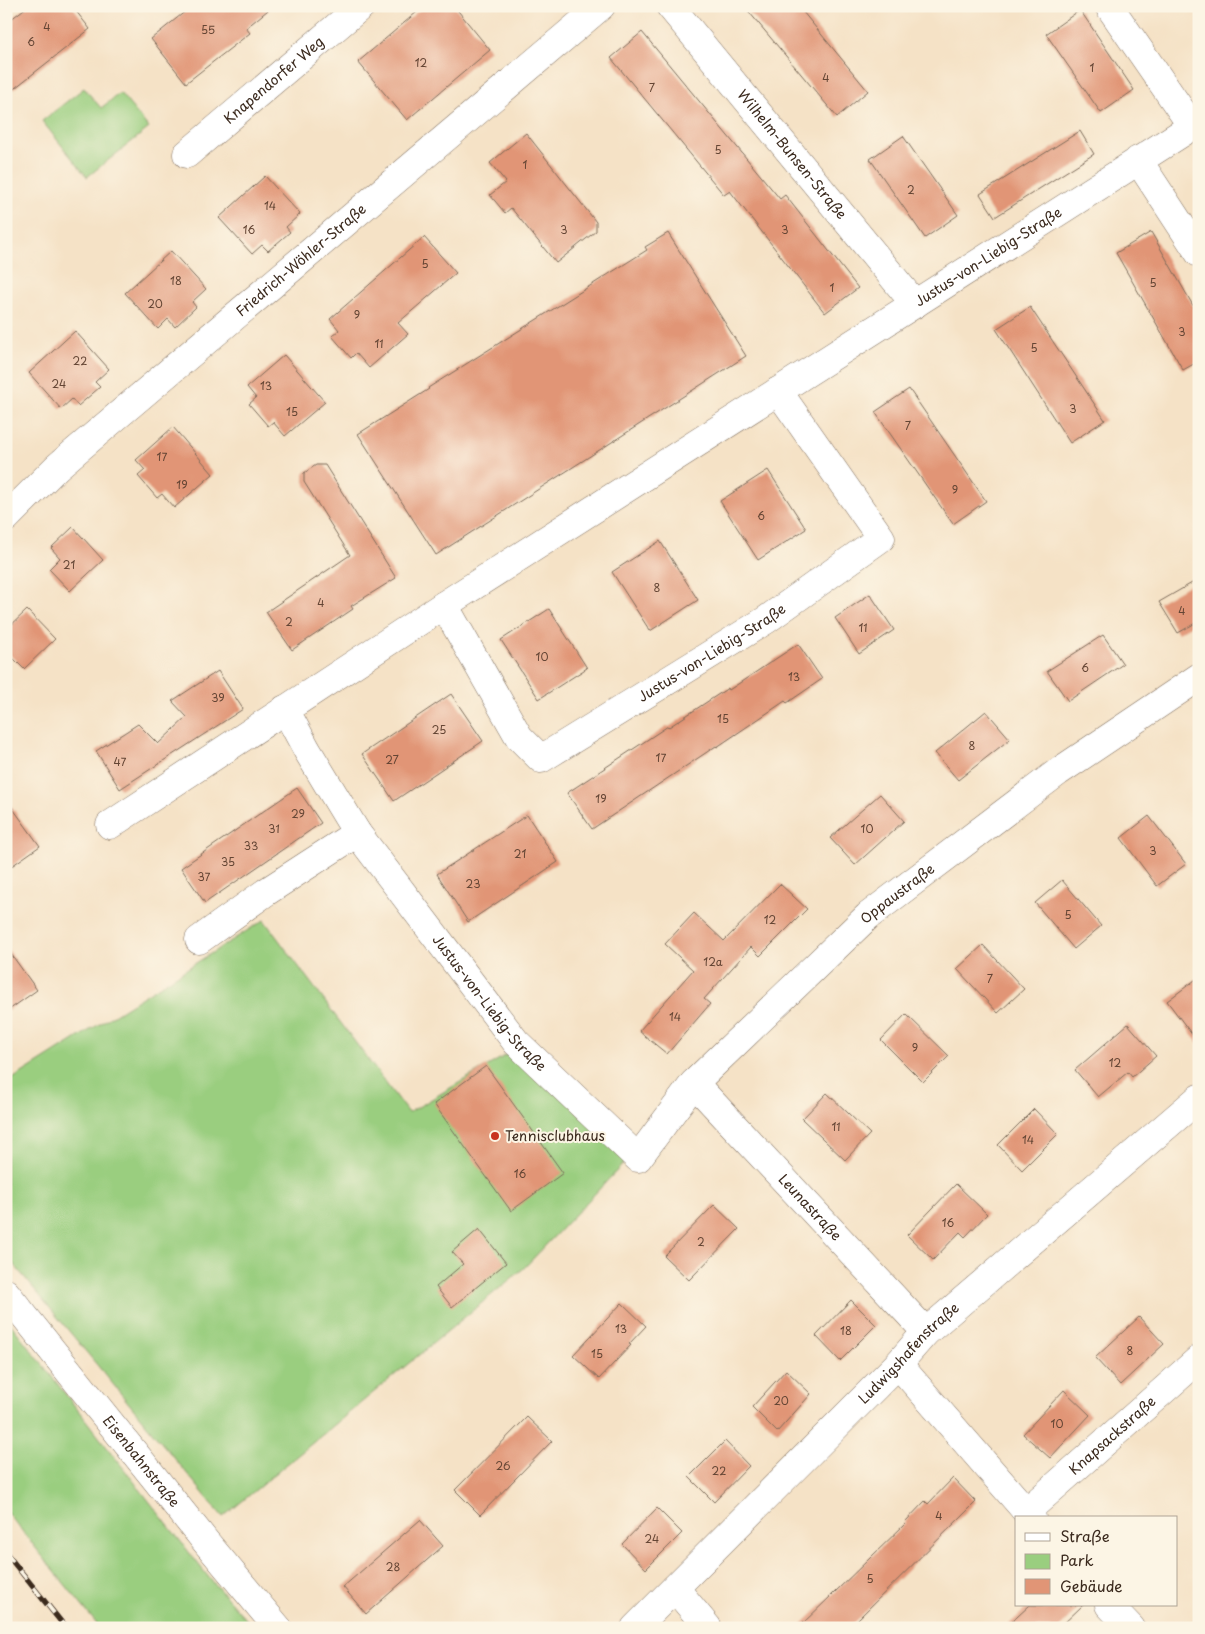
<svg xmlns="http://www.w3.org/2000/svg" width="1205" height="1634" font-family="'Playpen Sans',sans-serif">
	<rect width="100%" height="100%" fill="#fcf5e5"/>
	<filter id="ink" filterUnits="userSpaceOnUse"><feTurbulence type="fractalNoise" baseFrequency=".02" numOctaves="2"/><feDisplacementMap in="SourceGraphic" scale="10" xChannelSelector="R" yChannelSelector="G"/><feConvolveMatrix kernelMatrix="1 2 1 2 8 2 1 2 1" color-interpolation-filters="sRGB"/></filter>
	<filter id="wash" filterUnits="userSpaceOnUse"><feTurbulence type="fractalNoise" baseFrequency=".0096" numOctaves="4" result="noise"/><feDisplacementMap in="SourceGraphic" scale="20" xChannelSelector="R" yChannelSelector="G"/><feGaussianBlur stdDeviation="1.12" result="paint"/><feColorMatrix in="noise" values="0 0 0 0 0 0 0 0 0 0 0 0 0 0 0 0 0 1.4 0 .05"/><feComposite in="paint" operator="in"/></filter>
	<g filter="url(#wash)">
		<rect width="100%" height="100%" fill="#f5e2c6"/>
		<!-- green -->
		<path fill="#9ace7f" stroke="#6a7c4e" d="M 84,88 L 101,108 L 120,93 L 149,128 L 87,177 L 42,121 Z
			M 264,920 L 408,1113 L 513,1051 L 628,1159 L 524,1268 L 223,1517 L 6,1255 L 6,1083 Z
			M 6,1318 L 210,1579 L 254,1628 L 100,1628 L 6,1511 Z"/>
		<g id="blocks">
			<!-- building -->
			<path fill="#e19576" d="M 28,6 L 72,6 L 90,29 L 6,95 L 6,23 Z
				M 192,6 L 273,6 L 246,28 L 250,33 L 186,83 L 151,39 Z
				M 424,6 L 454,6 L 490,50 L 407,120 L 358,62 Z
				M 744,6 L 798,6 L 868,91 L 837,117 Z
				M 1080,10 L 1134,90 L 1101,113 L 1046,34 Z
				M 642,32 L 780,199 L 785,195 L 858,288 L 825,313 L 730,191 L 724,195 L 611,58 Z
				M 1080,131 L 1094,154 L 995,217 L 980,194 Z
				M 526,133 L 596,222 L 596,231 L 556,263 L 511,208 L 505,213 L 490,195 L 506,182 L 490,163 Z
				M 903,136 L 958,215 L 925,238 L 870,159 Z
				M 265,176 L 300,214 L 286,227 L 290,232 L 268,251 L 262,245 L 252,254 L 219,218 Z
				M 1151,232 L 1199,316 L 1199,361 L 1183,370 L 1116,253 Z
				M 668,233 L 746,356 L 436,555 L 358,434 L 429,389 L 428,388 L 647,250 L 645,247 Z
				M 424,237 L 456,273 L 398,323 L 408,334 L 369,368 L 356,353 L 351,358 L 332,336 L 339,330 L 330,319 Z
				M 171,251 L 206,289 L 192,302 L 196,307 L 175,327 L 168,319 L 158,329 L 125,293 Z
				M 1030,307 L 1105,420 L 1070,443 L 996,329 Z
				M 75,331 L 109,369 L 95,382 L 100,387 L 78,406 L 72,399 L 61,409 L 29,373 Z
				M 284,355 L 325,402 L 285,436 L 273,422 L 268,426 L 249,404 L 256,398 L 247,387 Z
				M 909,389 L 986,501 L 953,524 L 875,412 Z
				M 173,427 L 213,474 L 174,508 L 162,494 L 157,498 L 138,476 L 145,470 L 136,460 Z
				M 316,465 L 325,465 L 396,578 L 351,606 L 353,609 L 292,650 L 266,612 L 350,555 L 304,482 L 304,473 Z
				M 768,470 L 806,529 L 758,560 L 720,501 Z
				M 73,527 L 103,560 L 70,591 L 49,569 L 60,558 L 51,548 Z
				M 660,541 L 698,600 L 650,631 L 612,572 Z
				M 1199,579 L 1199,621 L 1178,633 L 1159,602 Z
				M 870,594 L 894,630 L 859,654 L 835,618 Z
				M 549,609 L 587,668 L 539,699 L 501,640 Z
				M 27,610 L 55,639 L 24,669 L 6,651 L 6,630 Z
				M 1103,635 L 1123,664 L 1068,701 L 1047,671 Z
				M 798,644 L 822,679 L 787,703 L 785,701 L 717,747 L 716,746 L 592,829 L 567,793 L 668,726 L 669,727 L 728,688 L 729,690 Z
				M 218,671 L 243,709 L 120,789 L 96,751 L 138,724 L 158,744 L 187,717 L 172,701 Z
				M 451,694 L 483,741 L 394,801 L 362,754 Z
				M 986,711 L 1010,739 L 958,780 L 935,753 Z
				M 297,788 L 321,823 L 205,903 L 181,868 Z
				M 880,794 L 904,821 L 855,865 L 830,838 Z
				M 6,799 L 40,846 L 6,870 Z
				M 527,815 L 558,862 L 468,922 L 437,874 Z
				M 1149,816 L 1186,864 L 1157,886 L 1121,838 Z
				M 1062,880 L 1101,926 L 1074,949 L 1035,903 Z
				M 780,884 L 807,909 L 760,956 L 751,947 L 704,999 L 710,1004 L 667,1054 L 639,1031 L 693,970 L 665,944 L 694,913 L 724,941 Z
				M 983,945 L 1024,989 L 998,1013 L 957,969 Z
				M 6,947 L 37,990 L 6,1012 Z
				M 1199,977 L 1199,1044 L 1167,1001 Z
				M 906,1014 L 949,1056 L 923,1082 L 881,1040 Z
				M 1128,1024 L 1156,1056 L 1132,1077 L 1128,1072 L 1098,1097 L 1075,1070 Z
				M 486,1066 L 563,1173 L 511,1211 L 434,1104 Z
				M 827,1093 L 870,1134 L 845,1160 L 802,1119 Z
				M 1034,1109 L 1058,1134 L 1022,1170 L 998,1145 Z
				M 956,1184 L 987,1214 L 965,1237 L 960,1232 L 933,1260 L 907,1235 Z
				M 714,1205 L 739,1229 L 689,1280 L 664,1256 Z
				M 479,1229 L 506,1263 L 452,1307 L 436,1287 L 463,1264 L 452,1252 Z
				M 851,1300 L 876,1325 L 840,1361 L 816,1336 Z
				M 622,1303 L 646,1326 L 629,1344 L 631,1345 L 599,1379 L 573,1355 Z
				M 1139,1317 L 1164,1344 L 1120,1385 L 1095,1358 Z
				M 786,1370 L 811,1394 L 777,1432 L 752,1407 Z
				M 1064,1390 L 1090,1415 L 1050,1458 L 1023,1434 Z
				M 527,1417 L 552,1441 L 480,1515 L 455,1490 Z
				M 725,1441 L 749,1466 L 714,1502 L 689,1477 Z
				M 953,1478 L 976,1502 L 849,1628 L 798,1628 L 906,1523 L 905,1522 L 925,1501 L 928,1504 Z
				M 657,1508 L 682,1533 L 646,1569 L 622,1544 Z
				M 420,1520 L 443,1546 L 366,1614 L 343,1587 Z
				M 1030,1605 L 1083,1605 L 1059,1628 L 1005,1628 Z"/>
		</g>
	</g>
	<g filter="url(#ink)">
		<use href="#blocks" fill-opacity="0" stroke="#7c6a59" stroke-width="1"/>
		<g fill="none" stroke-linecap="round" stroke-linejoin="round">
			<!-- minor casing -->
			<g stroke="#7c6a59" stroke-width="29">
				<g id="minor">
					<path id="s1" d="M 670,6 L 915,304"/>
					<path d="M 1109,6 L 1192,126"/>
					<path id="s2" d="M 187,154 L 361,6"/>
					<path d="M 1138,160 L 1199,253"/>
					<path id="s3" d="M 6,518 L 57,467 L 601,6"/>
					<path id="s4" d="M 444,605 L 519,737 L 541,759 L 766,620 L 881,538 L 778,391"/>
					<path id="s5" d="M 285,709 L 307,750 L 357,833 L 516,1042 L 638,1158 L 694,1083 L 868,916 L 1058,772 L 1199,677"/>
					<path id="s6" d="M 110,825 L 444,605 L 1199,122"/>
					<path d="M 199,940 L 266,892 L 357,833"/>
					<path id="s7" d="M 694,1083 L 926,1332"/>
					<path id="s8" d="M 6,1293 L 206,1542 L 278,1628"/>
					<path d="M 898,1364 L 1032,1518"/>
					<path id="s9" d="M 1027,1511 L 1199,1359"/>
					<path d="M 675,1588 L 708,1628"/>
					<path d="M 1109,1605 L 1131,1628"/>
					<path id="s10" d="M 635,1628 L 898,1364 L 926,1332 L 1199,1098"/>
				</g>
			</g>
			<!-- minor -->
			<use href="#minor" stroke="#fff" stroke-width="28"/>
			<!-- rail casing -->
			<g stroke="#3b2a1e" stroke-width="5.5">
				<path id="rail" d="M 6,1553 L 66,1628"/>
			</g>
			<!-- rail -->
			<use href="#rail" stroke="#fcf5e5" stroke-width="4" stroke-dasharray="11" stroke-linecap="butt"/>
		</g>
	</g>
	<!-- markers -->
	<circle fill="#c8321e" stroke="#fcf5e5" stroke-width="2" cx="495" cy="1136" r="5"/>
	<g text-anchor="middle" stroke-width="4" stroke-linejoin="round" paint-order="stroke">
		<!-- number labels -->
		<g font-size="11" fill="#644534">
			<text x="47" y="31">4</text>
			<text x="208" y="34">55</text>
			<text x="31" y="46">6</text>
			<text x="421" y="67">12</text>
			<text x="1092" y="72">1</text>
			<text x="826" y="82">4</text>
			<text x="652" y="92">7</text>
			<text x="718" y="154">5</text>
			<text x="525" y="169">1</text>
			<text x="911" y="194">2</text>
			<text x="270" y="210">14</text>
			<text x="249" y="234">16</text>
			<text x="564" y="234">3</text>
			<text x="785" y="234">3</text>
			<text x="425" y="268">5</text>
			<text x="176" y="285">18</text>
			<text x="1153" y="287">5</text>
			<text x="832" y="292">1</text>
			<text x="155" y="308">20</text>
			<text x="357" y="319">9</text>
			<text x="1182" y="336">3</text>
			<text x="379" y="348">11</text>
			<text x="1034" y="352">5</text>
			<text x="80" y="365">22</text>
			<text x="59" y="388">24</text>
			<text x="266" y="390">13</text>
			<text x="1073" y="413">3</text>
			<text x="292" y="416">15</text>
			<text x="908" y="430">7</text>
			<text x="162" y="461">17</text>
			<text x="182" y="489">19</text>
			<text x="955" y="494">9</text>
			<text x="761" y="520">6</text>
			<text x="69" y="569">21</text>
			<text x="657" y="592">8</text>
			<text x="321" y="607">4</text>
			<text x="1182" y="615">4</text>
			<text x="289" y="626">2</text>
			<text x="863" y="632">11</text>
			<text x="542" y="661">10</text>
			<text x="1085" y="672">6</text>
			<text x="794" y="681">13</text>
			<text x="218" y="702">39</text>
			<text x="723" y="723">15</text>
			<text x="439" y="734">25</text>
			<text x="972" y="750">8</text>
			<text x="661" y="762">17</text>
			<text x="392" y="764">27</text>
			<text x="120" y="766">47</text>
			<text x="601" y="803">19</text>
			<text x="298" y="818">29</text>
			<text x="274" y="833">31</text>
			<text x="867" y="833">10</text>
			<text x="251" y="850">33</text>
			<text x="1153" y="855">3</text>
			<text x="520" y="858">21</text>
			<text x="228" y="866">35</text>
			<text x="204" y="881">37</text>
			<text x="473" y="888">23</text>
			<text x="1068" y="919">5</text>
			<text x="770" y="924">12</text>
			<text x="713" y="966">12a</text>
			<text x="990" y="983">7</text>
			<text x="675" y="1021">14</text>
			<text x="915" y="1052">9</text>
			<text x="1115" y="1067">12</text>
			<text x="836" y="1131">11</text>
			<text x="1028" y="1144">14</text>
			<text x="520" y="1178">16</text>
			<text x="948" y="1227">16</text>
			<text x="701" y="1246">2</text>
			<text x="621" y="1333">13</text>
			<text x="846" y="1335">18</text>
			<text x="1130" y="1355">8</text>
			<text x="597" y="1358">15</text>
			<text x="781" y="1405">20</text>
			<text x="1057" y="1428">10</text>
			<text x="503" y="1470">26</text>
			<text x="719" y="1475">22</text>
			<text x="939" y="1520">4</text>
			<text x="652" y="1543">24</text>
			<text x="393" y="1571">28</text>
			<text x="870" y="1583">5</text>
		</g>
		<!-- street labels -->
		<g font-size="14" fill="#3b2a1e" stroke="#fcf5e5">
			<text dy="5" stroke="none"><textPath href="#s2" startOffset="114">Knapendorfer Weg</textPath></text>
			<text dy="5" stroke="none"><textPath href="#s1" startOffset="192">Wilhelm-Bunsen-Straße</textPath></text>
			<text dy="5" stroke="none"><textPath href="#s6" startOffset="1046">Justus-von-Liebig-Straße</textPath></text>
			<text dy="5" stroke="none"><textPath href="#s3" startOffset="392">Friedrich-Wöhler-Straße</textPath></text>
			<text dy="5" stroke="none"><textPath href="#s4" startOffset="384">Justus-von-Liebig-Straße</textPath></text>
			<text dy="5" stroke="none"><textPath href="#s5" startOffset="946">Oppaustraße</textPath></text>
			<text dy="5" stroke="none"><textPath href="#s5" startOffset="359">Justus-von-Liebig-Straße</textPath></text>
			<text dy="5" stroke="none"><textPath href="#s7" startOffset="170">Leunastraße</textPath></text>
			<text dy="5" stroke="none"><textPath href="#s10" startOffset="388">Ludwigshafenstraße</textPath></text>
			<text dy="5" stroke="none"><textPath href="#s9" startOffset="114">Knapsackstraße</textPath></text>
			<text dy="5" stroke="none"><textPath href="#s8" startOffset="216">Eisenbahnstraße</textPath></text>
		</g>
		<!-- poi labels -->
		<g font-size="14" fill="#3b2a1e" stroke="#fcf5e5" text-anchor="start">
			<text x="505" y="1141">Tennisclubhaus</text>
		</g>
	</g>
	<!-- margin -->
	<rect width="1205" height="1634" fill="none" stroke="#fcf5e5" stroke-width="25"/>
	<!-- legend -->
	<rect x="1015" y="1516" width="162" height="90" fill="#fcf5e5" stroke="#afa495"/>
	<rect x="1025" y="1533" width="25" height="8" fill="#ffffff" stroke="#afa495"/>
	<text x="1060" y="1542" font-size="15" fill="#3b2a1e">Straße</text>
	<rect x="1025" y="1554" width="25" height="15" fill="#9ace7f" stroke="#afa495"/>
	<text x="1060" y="1566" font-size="15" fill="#3b2a1e">Park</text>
	<rect x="1025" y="1579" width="25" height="15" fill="#e19576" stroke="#afa495"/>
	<text x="1060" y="1592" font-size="15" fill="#3b2a1e">Gebäude</text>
</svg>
